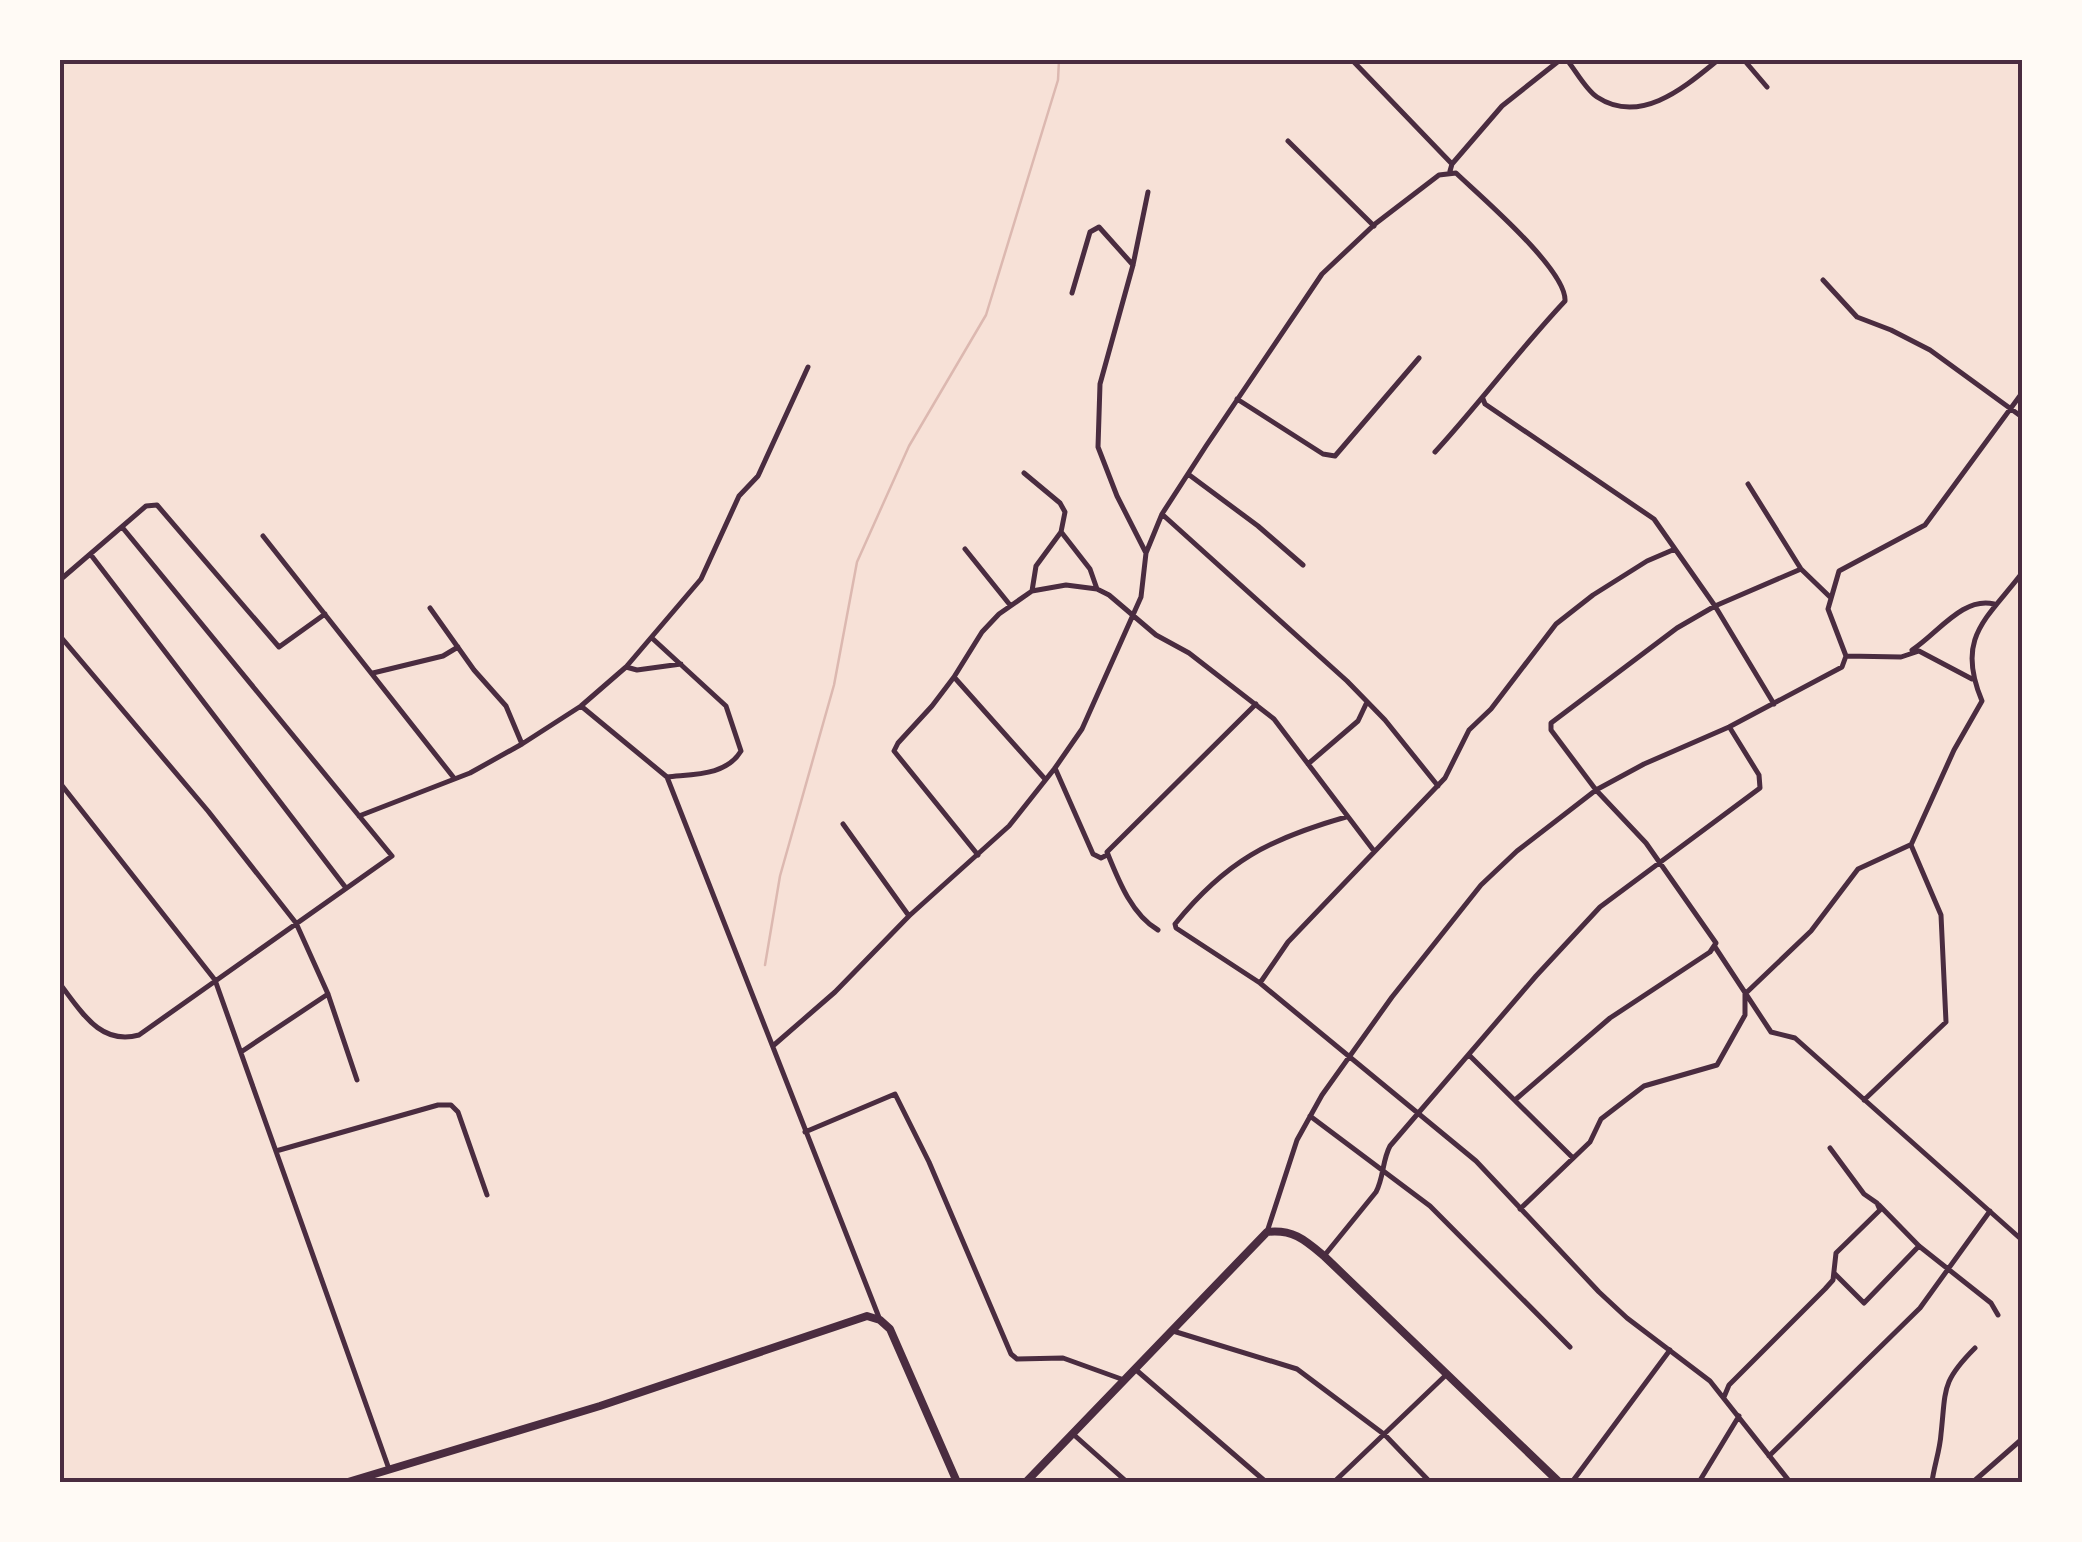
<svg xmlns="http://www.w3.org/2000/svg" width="2082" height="1542" font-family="'Source Sans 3',sans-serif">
	<rect width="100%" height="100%" fill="#f7e1d7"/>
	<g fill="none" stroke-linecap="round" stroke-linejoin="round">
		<!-- stream -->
		<path stroke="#dcb8b0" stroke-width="2.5" d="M 765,965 L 780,876 L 834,685 L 857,562 L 909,446 L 986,315 L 1058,80 L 1059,60"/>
		<!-- minor -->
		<path stroke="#4a2c40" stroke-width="5" d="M 1352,60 L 1452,164 L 1450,171
			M 1567,60 C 1576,71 1586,90 1597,97 C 1641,126 1686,86 1718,60
			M 1744,60 L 1767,87
			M 1288,141 L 1374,226
			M 1452,164 L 1502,106 L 1560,60
			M 1823,280 L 1857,317 L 1891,330 L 1930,350 L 2022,417
			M 1072,293 L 1090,232 L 1099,227 L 1133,265
			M 1237,399 L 1323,454 L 1335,456 L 1419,358
			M 1483,399 L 1485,404 L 1654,519 L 1715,606 L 1774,704
			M 1024,473 L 1060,503 L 1065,512 L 1061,532 L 1036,566 L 1032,591
			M 1188,474 L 1258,526 L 1303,565
			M 1748,484 L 1801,569 L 1830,597
			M 1163,515 L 1347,681 L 1385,720 L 1438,786
			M 1062,533 L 1090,569 L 1097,589
			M 263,536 L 454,778
			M 965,549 L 1010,605
			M 1146,553 L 1117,496 L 1098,447 L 1100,384 L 1133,265 L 1148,192
			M 91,555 L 346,888
			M 60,580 L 146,506 L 157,505 L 279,647 L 325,614
			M 60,636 L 208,811 L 296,923 L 328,994 L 357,1080
			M 653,639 L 726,706 L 741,751 C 726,776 693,774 667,777
			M 1912,650 C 1937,634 1963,596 1994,604
			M 1846,656 L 1901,657 L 1919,651 L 1972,679
			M 626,667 L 637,670 L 681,664
			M 373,673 L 443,656 L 458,647
			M 954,677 L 932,706 L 898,743 L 894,751 L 978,855
			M 581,706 L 667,777 L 880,1320
			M 522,744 L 581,706 L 626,667 L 701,579 L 739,496 L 758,476 L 808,367
			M 1308,764 L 1358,721 L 1367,702
			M 1055,768 L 1093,854 L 1101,858 L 1107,855
			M 1045,779 L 954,677 L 982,632 L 999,614 L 1032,591 L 1066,585 L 1097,589 L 1109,595 L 1156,635 L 1189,653 L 1274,719 L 1374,851
			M 60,783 L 215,980 L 389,1469
			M 359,816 L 470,773 L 522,744 L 506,706 L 474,670 L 430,608
			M 1346,817 C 1269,839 1226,861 1175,924 L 1176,928 L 1260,983 L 1476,1161 L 1599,1292 L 1627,1318 L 1710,1381 L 1790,1482
			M 843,824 L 909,916
			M 1158,930 C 1131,914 1118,879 1107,852 L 1256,704
			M 1715,947 L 1771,1032 L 1795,1038 L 2022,1240
			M 1260,983 L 1288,942 L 1445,778 L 1469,730 L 1491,709 L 1556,624 L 1593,595 L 1647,561 L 1675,549
			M 60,984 C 81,1011 100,1046 139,1035 L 392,856 L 122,527
			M 774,1045 L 835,992 L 909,916 L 1009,826 L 1055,768 L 1082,729 L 1141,597 L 1146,553 L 1162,514 L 1206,446 L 1322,274 L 1375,224 L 1439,175 L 1456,173 C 1480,196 1567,270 1565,301 C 1519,350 1480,403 1435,452
			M 241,1052 L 328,994
			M 1469,1055 L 1573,1158
			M 1515,1100 L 1610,1018 L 1710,952 L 1716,943 L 1646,843 L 1596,790 L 1551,730 L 1551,723 L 1677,628 L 1715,606 L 1801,569
			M 1864,1100 L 1946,1022 L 1941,915 L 1911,845 L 1954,750 L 1982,701 C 1955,637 1987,619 2022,573
			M 1310,1116 L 1430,1206 L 1570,1347
			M 805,1132 L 895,1094 L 929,1162 L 1011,1354 L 1017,1359 L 1063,1358 L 1124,1380
			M 276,1151 L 438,1105 L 451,1105 L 458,1112 L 487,1195
			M 1879,1205 L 1919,1246 L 1991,1303 L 1998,1315
			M 1520,1209 L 1590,1142 L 1601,1119 L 1644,1086 L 1717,1065 L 1745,1015 L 1745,994 L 1811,931 L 1858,869 L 1910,845
			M 1267,1232 L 1297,1140 L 1322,1095 L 1392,997 L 1481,885 L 1517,851 L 1596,790 L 1644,764 L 1729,727 L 1842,667 L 1846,656 L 1828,609 L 1839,571 L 1925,525 L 2022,393
			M 1324,1256 L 1376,1192 C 1384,1177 1382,1161 1390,1146 L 1536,976 L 1600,907 L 1760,788 L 1759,775 L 1730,728
			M 1834,1273 L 1864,1303 L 1919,1246
			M 1173,1331 L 1297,1369 L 1385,1435 L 1430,1482
			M 1135,1369 L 1266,1482
			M 1724,1397 L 1729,1385 L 1825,1289 L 1833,1280 L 1836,1253 L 1880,1210 L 1877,1203 L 1864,1194 L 1830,1148
			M 1073,1434 L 1127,1482
			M 1769,1456 L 1920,1308 L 1990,1211
			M 1334,1482 L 1447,1374
			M 1572,1482 L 1670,1350
			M 1699,1482 L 1739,1416
			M 1932,1482 C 1934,1466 1940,1450 1941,1434 C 1946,1389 1941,1382 1975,1348
			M 1973,1482 L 2022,1439"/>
		<!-- tertiary -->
		<path stroke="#4a2c40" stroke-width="8" d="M 348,1482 L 600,1406 L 867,1316 L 880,1320 L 890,1329 L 957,1482
			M 1026,1482 L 1267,1232 C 1293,1229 1305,1240 1324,1256 L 1559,1482"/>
	</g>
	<!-- border -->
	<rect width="2082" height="1542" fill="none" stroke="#fffaf5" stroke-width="125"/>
	<rect x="62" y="62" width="1958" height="1418" fill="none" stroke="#4a2c40" stroke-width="4"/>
</svg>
